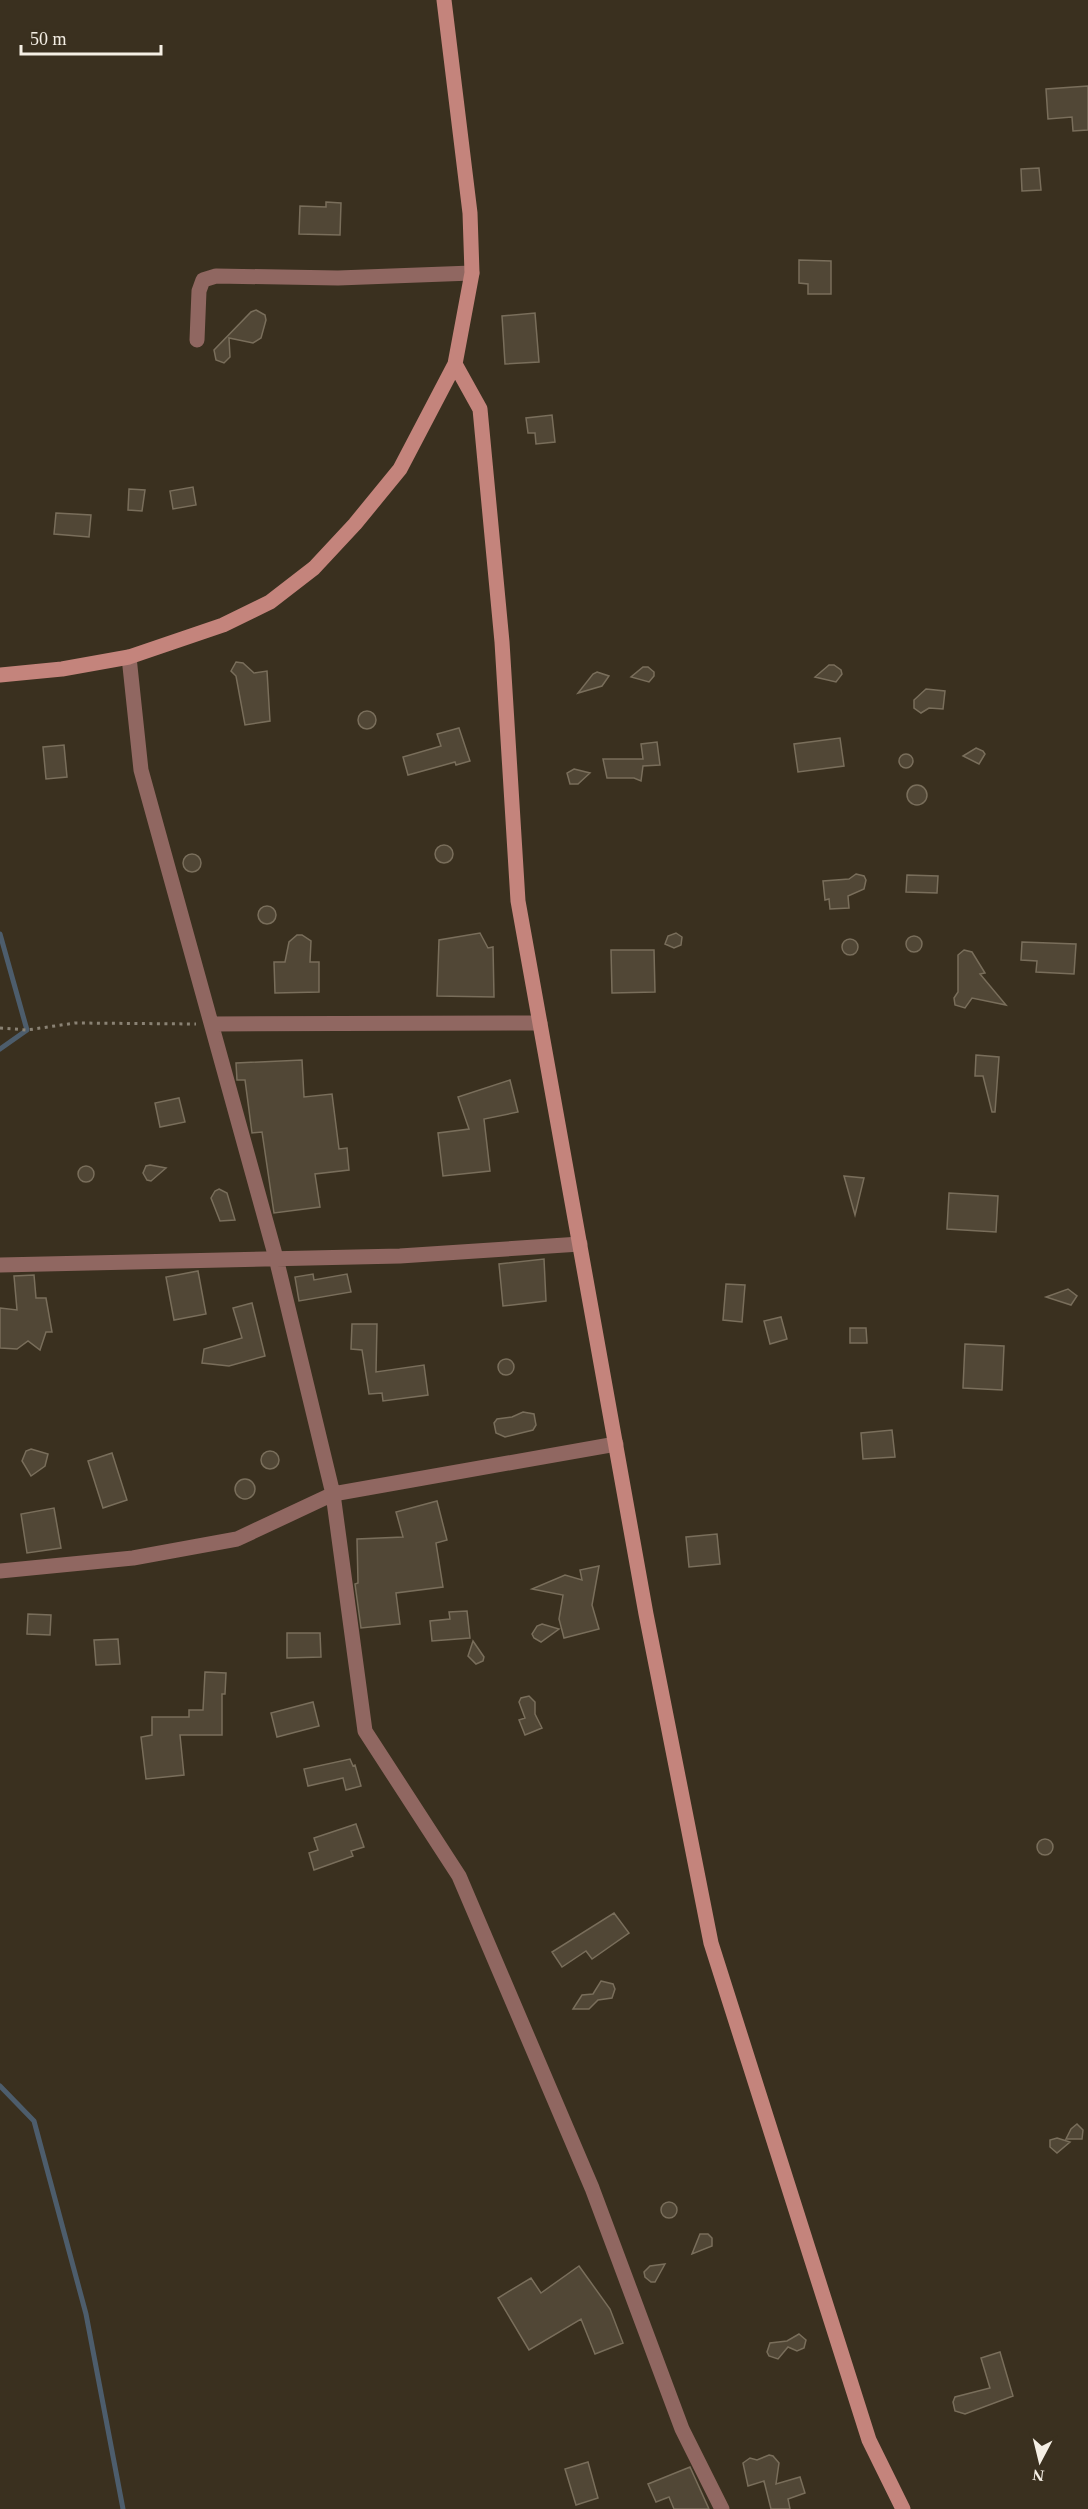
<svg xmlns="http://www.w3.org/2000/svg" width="1088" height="2509" font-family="Georgia,serif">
	<rect width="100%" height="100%" fill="#3a301f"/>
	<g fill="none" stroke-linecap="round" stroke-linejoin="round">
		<!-- stream -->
		<path stroke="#4d5d6c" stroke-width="5" d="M 0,934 L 27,1030 L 0,1049
			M 0,2086 L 34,2121 L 86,2314 L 123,2509"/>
	</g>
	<!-- building -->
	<path fill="#514736" stroke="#796e5b" stroke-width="1.5" d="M 1088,86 L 1088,130 L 1073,131 L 1072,117 L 1048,119 L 1046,89 Z
		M 1039,168 L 1041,190 L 1022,191 L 1021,169 Z
		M 326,202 L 341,203 L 340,235 L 299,234 L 300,206 L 326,207 Z
		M 799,260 L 831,261 L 831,294 L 808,294 L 808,284 L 799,283 Z
		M 256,310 L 265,315 L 266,320 L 261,338 L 253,343 L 229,338 L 230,357 L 224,363 L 216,360 L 214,350 L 251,312 Z
		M 535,313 L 539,362 L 505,364 L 502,316 Z
		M 552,415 L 555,442 L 536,444 L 535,433 L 528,433 L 526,418 Z
		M 193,487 L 196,505 L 173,509 L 170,491 Z
		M 129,489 L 145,490 L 142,511 L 128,510 Z
		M 56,513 L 91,515 L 89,537 L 54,534 Z
		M 236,662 L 243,663 L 254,673 L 267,671 L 270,721 L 245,725 L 236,676 L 231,671 Z
		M 829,665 L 834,665 L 841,670 L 842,674 L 836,682 L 815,677 Z
		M 643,667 L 648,667 L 654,672 L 654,676 L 649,682 L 631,677 Z
		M 597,672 L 609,676 L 602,686 L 578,693 L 593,674 Z
		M 926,689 L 945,691 L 943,709 L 929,708 L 921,713 L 914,708 L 914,700 Z
		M358 720a9 9 0 1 1 18 0a9 9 0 1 1-18 0Z
		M 459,728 L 470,761 L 456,765 L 455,762 L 408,775 L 403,757 L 441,746 L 437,734 Z
		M 840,738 L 844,766 L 798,772 L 794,744 Z
		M 657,742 L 660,765 L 643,766 L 641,781 L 634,778 L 607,778 L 603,759 L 643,759 L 641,744 Z
		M 64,745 L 67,777 L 46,779 L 43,747 Z
		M 976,748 L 983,751 L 985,754 L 979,764 L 963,756 Z
		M899 761a7 7 0 1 1 14 0a7 7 0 1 1-14 0Z
		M 574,769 L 590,773 L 578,784 L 570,784 L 567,773 Z
		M907 795a10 10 0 1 1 20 0a10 10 0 1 1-20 0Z
		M435 854a9 9 0 1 1 18 0a9 9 0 1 1-18 0Z
		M183 863a9 9 0 1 1 18 0a9 9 0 1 1-18 0Z
		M 856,874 L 864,876 L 866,880 L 864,889 L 848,896 L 849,908 L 830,909 L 829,899 L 825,900 L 823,881 L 849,879 Z
		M 907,875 L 938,876 L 937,893 L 906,892 Z
		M258 915a9 9 0 1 1 18 0a9 9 0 1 1-18 0Z
		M 480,933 L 488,948 L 493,947 L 494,997 L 437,996 L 439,940 Z
		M 676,933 L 682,937 L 681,945 L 674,948 L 665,944 L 668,936 Z
		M 297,935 L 302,935 L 311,941 L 310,962 L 319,962 L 319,992 L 275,993 L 274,962 L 285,962 L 289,942 Z
		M906 944a8 8 0 1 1 16 0a8 8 0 1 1-16 0Z
		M842 947a8 8 0 1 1 16 0a8 8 0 1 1-16 0Z
		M 1022,942 L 1076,944 L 1074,974 L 1036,972 L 1037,961 L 1021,960 Z
		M 611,950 L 654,950 L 655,992 L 612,993 Z
		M 964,950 L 972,952 L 985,973 L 980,974 L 1006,1005 L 972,998 L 965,1008 L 955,1005 L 954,998 L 958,992 L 958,955 Z
		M 976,1055 L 999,1057 L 995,1112 L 992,1112 L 983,1076 L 975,1076 Z
		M 302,1060 L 304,1097 L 332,1094 L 339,1149 L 347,1148 L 349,1170 L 315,1174 L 320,1207 L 274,1213 L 262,1132 L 252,1133 L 245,1080 L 237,1080 L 236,1063 Z
		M 510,1080 L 518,1112 L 484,1119 L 490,1171 L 443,1176 L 438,1133 L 469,1129 L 458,1097 Z
		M 179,1098 L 185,1122 L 160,1127 L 155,1103 Z
		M 150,1165 L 166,1168 L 151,1181 L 147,1180 L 143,1173 L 146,1166 Z
		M78 1174a8 8 0 1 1 16 0a8 8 0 1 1-16 0Z
		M 844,1176 L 864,1178 L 855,1215 Z
		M 219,1189 L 227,1193 L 235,1220 L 220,1221 L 211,1198 L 215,1191 Z
		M 949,1193 L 998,1196 L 996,1232 L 947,1229 Z
		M 544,1259 L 546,1301 L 503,1306 L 499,1264 Z
		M 198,1271 L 206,1314 L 174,1320 L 166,1277 Z
		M 313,1274 L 314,1280 L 347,1274 L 351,1292 L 299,1301 L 295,1277 Z
		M 34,1275 L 36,1298 L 46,1298 L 52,1332 L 46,1332 L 40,1350 L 28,1341 L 17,1349 L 0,1348 L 0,1308 L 17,1310 L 14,1276 Z
		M 726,1284 L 745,1285 L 742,1322 L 723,1320 Z
		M 1068,1289 L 1077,1296 L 1071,1305 L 1046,1297 Z
		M 252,1303 L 265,1356 L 229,1366 L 202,1363 L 204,1349 L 242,1338 L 233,1308 Z
		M 781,1317 L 787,1339 L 770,1344 L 764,1321 Z
		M 352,1324 L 377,1324 L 376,1372 L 424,1365 L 428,1395 L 383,1401 L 382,1393 L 369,1394 L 362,1350 L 351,1349 Z
		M 850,1328 L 866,1328 L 867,1343 L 850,1343 Z
		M 965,1344 L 1004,1346 L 1002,1390 L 963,1388 Z
		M498 1367a8 8 0 1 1 16 0a8 8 0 1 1-16 0Z
		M 523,1412 L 534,1414 L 536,1425 L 533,1430 L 505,1437 L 496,1433 L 494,1423 L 497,1419 L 512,1417 Z
		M 892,1430 L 895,1457 L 863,1459 L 861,1433 Z
		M 31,1449 L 48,1454 L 45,1466 L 31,1476 L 22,1461 L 26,1451 Z
		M261 1460a9 9 0 1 1 18 0a9 9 0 1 1-18 0Z
		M 112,1453 L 127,1500 L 103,1508 L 88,1461 Z
		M235 1489a10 10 0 1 1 20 0a10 10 0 1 1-20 0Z
		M 437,1501 L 447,1540 L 436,1543 L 443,1587 L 396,1593 L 400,1624 L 361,1628 L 355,1584 L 358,1583 L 357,1539 L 403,1537 L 396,1512 Z
		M 54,1508 L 61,1548 L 27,1553 L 21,1514 Z
		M 717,1534 L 720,1564 L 689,1567 L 686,1537 Z
		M 599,1566 L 592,1605 L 599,1629 L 564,1638 L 559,1619 L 563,1595 L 532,1589 L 565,1575 L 582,1580 L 580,1570 Z
		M 467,1611 L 470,1638 L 432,1641 L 430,1621 L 450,1619 L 449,1612 Z
		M 28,1614 L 51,1615 L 50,1635 L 27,1634 Z
		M 542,1624 L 559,1629 L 541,1642 L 534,1638 L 532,1634 L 537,1626 Z
		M 287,1633 L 320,1633 L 321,1657 L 287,1658 Z
		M 118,1639 L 120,1664 L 96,1665 L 94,1640 Z
		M 473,1641 L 484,1657 L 483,1661 L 476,1664 L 468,1656 Z
		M 205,1672 L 226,1673 L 225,1694 L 222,1694 L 222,1735 L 180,1735 L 184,1775 L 146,1779 L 141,1737 L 152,1735 L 152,1717 L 189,1717 L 189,1710 L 203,1710 Z
		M 529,1696 L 535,1702 L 535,1714 L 542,1728 L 525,1735 L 519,1720 L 525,1718 L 519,1702 L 521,1698 Z
		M 313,1702 L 319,1726 L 277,1737 L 271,1713 Z
		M 350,1759 L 353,1766 L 355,1765 L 361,1786 L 346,1790 L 343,1778 L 308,1786 L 304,1769 Z
		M 356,1824 L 364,1847 L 351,1851 L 353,1856 L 314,1870 L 309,1853 L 318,1850 L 314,1838 Z
		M1037 1847a8 8 0 1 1 16 0a8 8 0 1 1-16 0Z
		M 614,1913 L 629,1933 L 592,1959 L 586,1951 L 562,1967 L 552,1952 Z
		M 601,1981 L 613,1984 L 615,1989 L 612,1998 L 598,2000 L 589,2009 L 573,2009 L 582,1995 L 593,1994 Z
		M 1077,2124 L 1083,2130 L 1082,2139 L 1066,2139 L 1071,2129 Z
		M 1057,2138 L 1070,2142 L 1057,2153 L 1050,2147 L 1050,2140 Z
		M661 2210a8 8 0 1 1 16 0a8 8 0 1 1-16 0Z
		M 700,2234 L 708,2234 L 712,2238 L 712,2246 L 692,2254 Z
		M 665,2264 L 655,2282 L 651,2282 L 645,2277 L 644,2272 L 650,2266 Z
		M 579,2266 L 610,2309 L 623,2343 L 595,2354 L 581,2319 L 529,2350 L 498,2298 L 531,2278 L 541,2293 Z
		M 799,2334 L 806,2340 L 804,2348 L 797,2351 L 788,2347 L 778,2359 L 769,2356 L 767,2352 L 770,2343 L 787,2341 Z
		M 1000,2352 L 1013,2396 L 965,2414 L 955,2411 L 953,2402 L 955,2397 L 990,2388 L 981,2358 Z
		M 769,2455 L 773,2456 L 779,2463 L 776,2484 L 800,2477 L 805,2493 L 788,2499 L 790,2509 L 771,2509 L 764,2481 L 748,2486 L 743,2463 L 750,2458 L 757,2460 Z
		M 588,2462 L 598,2498 L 576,2505 L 565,2469 Z
		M 690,2467 L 709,2509 L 674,2509 L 669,2497 L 656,2502 L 648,2484 Z"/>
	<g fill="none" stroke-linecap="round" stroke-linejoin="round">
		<!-- path -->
		<path stroke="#8a8274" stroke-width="3" stroke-dasharray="3 4.5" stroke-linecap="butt" d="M 0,1028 L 27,1030 L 75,1023 L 196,1024"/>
		<!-- street -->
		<path stroke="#906761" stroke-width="15" d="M 197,340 L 199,291 L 203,280 L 216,276 L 338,278 L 472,273
			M 129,657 L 141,770 L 276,1258 L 333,1494 L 365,1731 L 459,1876 L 592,2188 L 682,2429 L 722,2509
			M 213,1024 L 540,1023
			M 0,1265 L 400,1256 L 580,1244
			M 0,1571 L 133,1558 L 237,1539 L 333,1494 L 616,1444"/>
		<!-- secondary -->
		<path stroke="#c4847c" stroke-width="15" d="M 455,364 L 480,409 L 502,642 L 518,901 L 646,1614 L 711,1943 L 869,2440 L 903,2509
			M 0,675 L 62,669 L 129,657 L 223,625 L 270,602 L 314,568 L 355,524 L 400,469 L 455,364 L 472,273 L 470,213 L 444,0"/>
	</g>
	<!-- north arrow -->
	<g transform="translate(1040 2461) rotate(187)" stroke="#3a301f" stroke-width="4.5" paint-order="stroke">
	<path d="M0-4.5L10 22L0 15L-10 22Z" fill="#f5efe5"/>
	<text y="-9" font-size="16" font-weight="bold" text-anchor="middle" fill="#f5efe5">N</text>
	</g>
	<!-- scale -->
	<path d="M21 45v9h140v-9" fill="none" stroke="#f5efe5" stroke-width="3"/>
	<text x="30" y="45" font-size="18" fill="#f5efe5" stroke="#3a301f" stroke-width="4.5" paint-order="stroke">50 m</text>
</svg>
